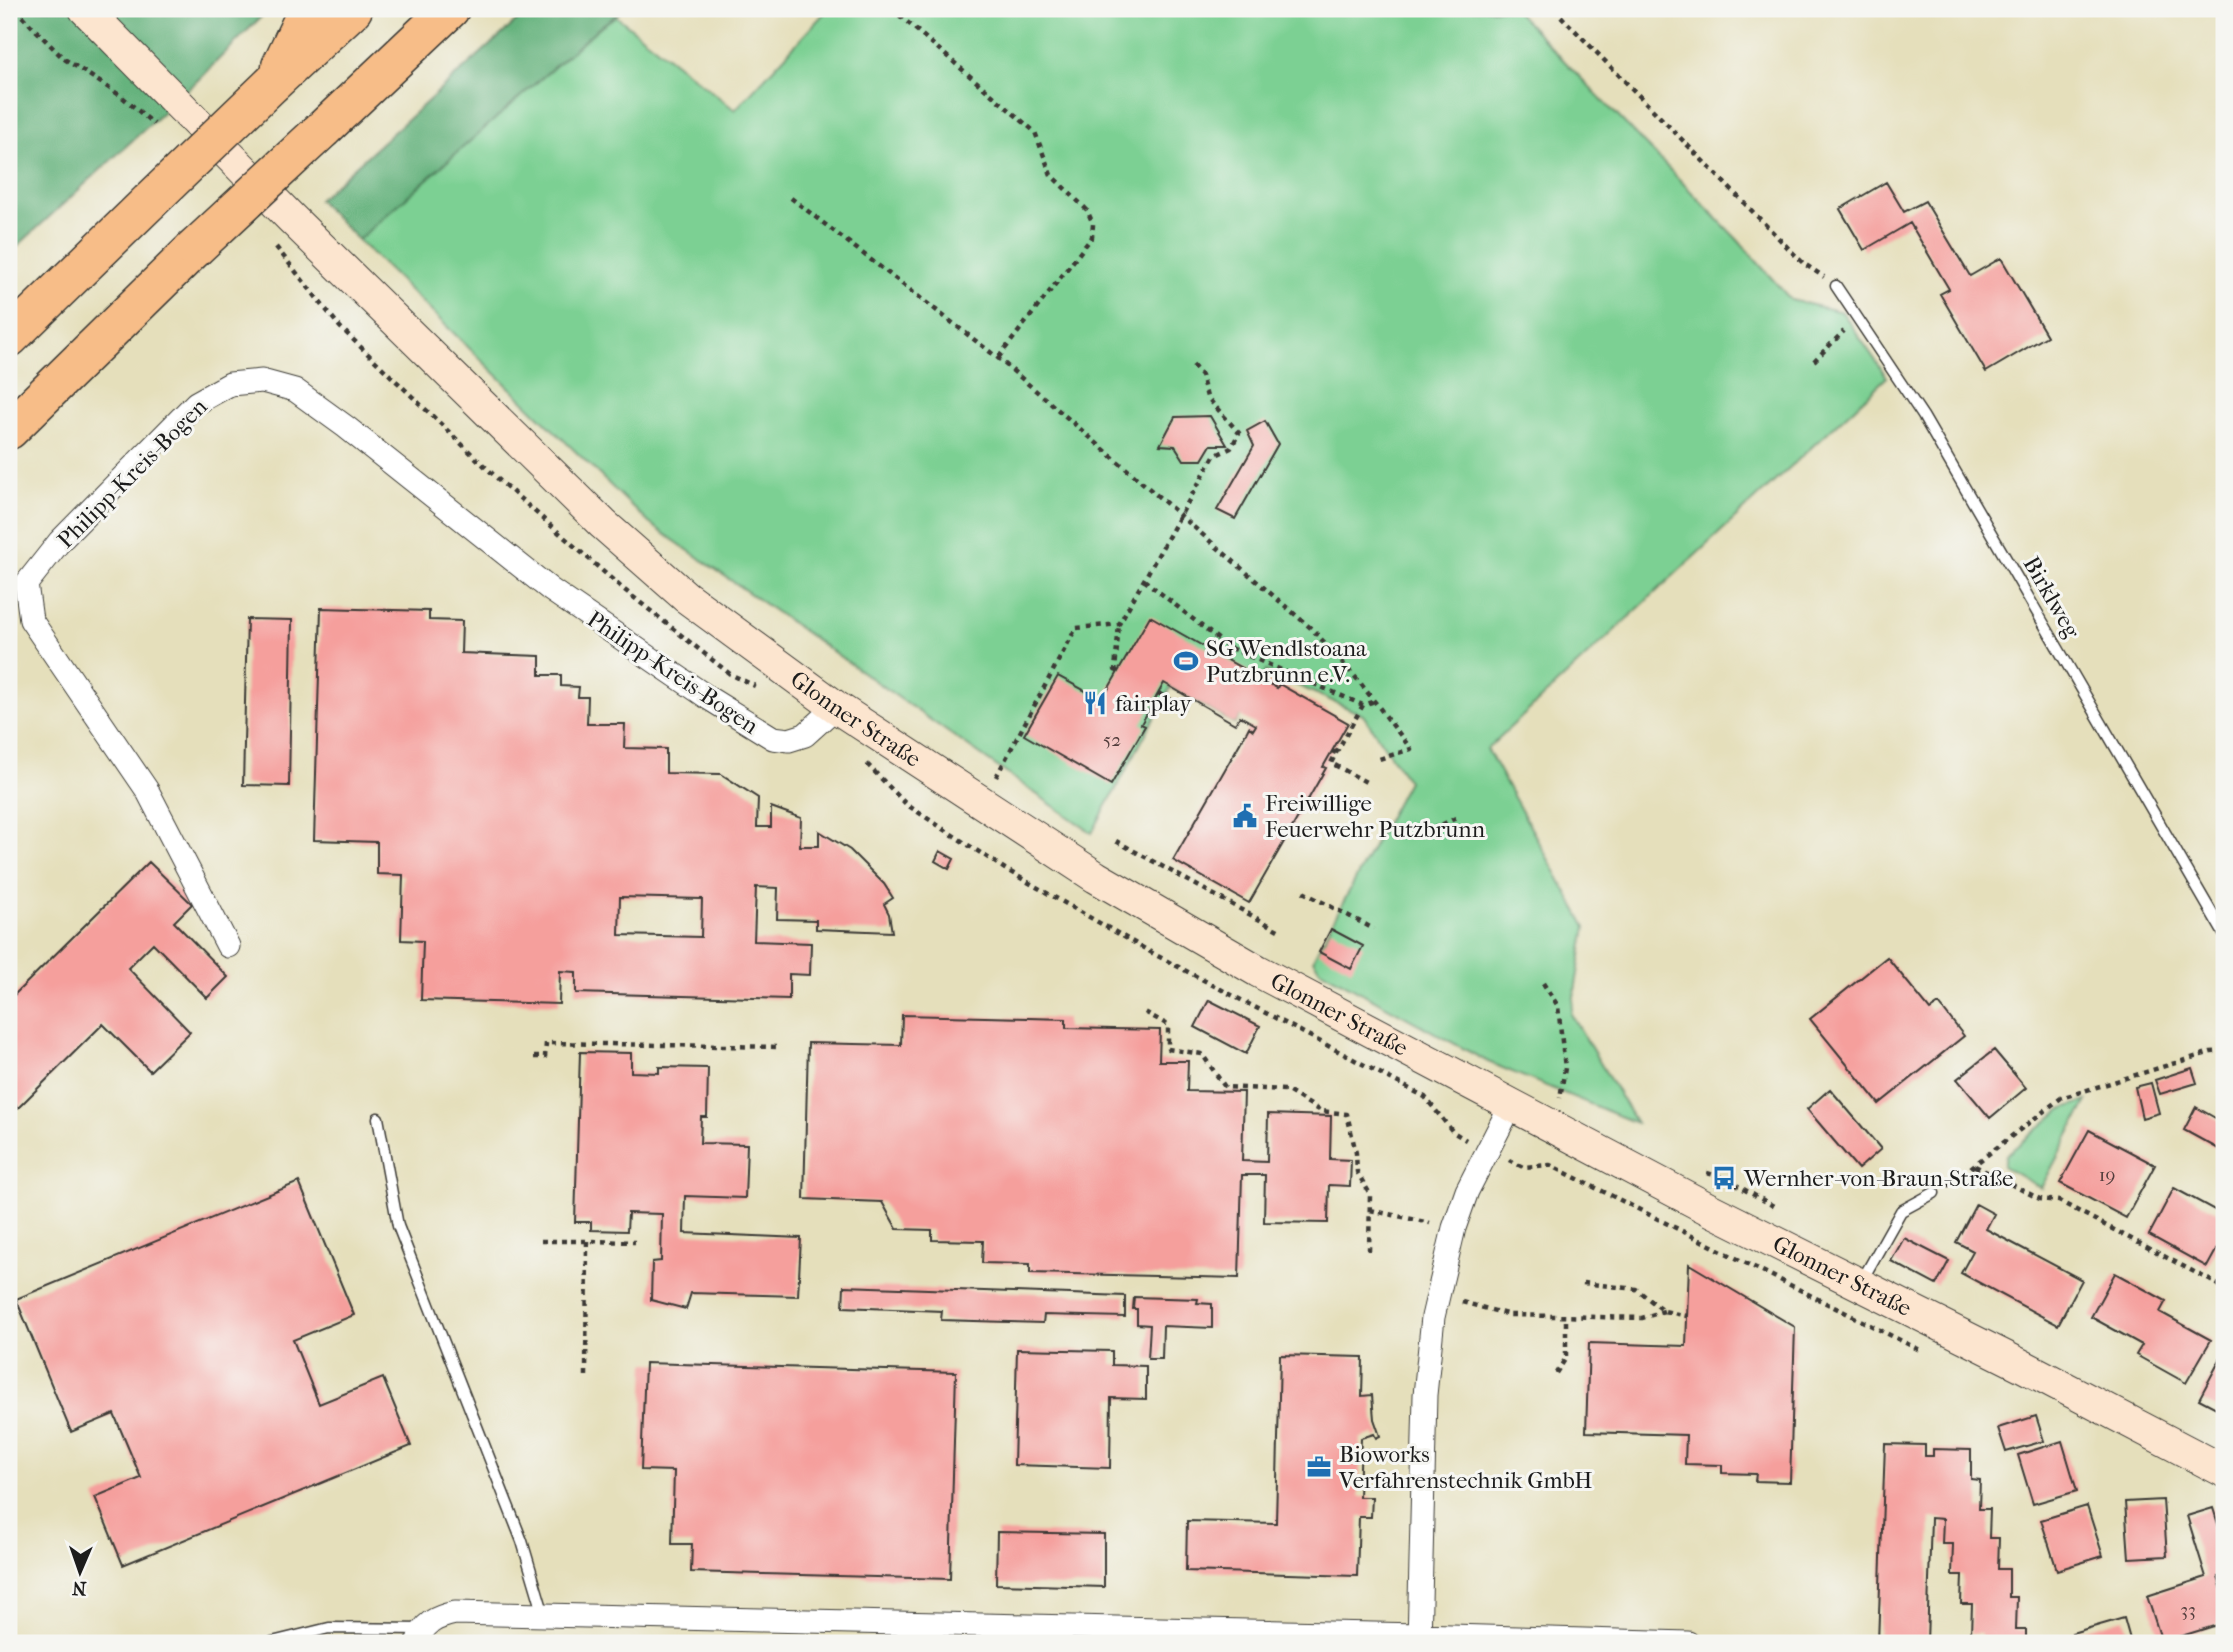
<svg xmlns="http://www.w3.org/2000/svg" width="2233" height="1652" font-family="'IM FELL French Canon',serif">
	<rect width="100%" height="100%" fill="#f6f6f2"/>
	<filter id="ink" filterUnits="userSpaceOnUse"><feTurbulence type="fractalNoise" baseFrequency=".0143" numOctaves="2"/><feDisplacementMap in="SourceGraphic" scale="14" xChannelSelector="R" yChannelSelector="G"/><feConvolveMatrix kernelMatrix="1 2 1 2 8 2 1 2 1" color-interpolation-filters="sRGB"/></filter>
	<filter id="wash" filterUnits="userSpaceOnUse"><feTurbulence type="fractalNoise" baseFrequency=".00686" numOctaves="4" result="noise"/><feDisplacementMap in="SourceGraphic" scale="28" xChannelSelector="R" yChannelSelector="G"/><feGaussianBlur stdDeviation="1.57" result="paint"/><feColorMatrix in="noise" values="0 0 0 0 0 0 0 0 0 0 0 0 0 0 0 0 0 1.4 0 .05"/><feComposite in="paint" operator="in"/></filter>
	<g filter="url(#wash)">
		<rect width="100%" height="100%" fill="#e5dfbb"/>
		<!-- green -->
		<path fill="#7cd093" stroke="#4c7658" stroke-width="2" d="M 828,9 L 1514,9 L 1737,239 L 1791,300 L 1842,312 L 1887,377 L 1487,749 L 1586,927 L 1571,1014 L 1636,1123 L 1488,1062 L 1320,970 L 1313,959 L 1408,781 L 1363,715 L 1266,671 L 1235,724 L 1171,687 L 1092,833 L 649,523 L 358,240 L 597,29 L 616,16 L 735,110 Z
			M 2087,1101 L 2041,1188 L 2003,1166 L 2006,1155 L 2062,1109 Z"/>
		<!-- forest -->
		<path fill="#65b27d" stroke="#40674c" stroke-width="2" d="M 9,9 L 263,9 L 266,12 L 198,80 L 9,254 Z
			M 530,9 L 624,9 L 597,29 L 358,240 L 318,200 Z"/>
		<g id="blocks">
			<!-- building -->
			<path fill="#f59f9c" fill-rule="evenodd" d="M 1886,182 L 1904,212 L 1925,201 L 1970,276 L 2001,258 L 2047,336 L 1986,372 L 1940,294 L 1949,289 L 1910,223 L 1864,250 L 1840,209 Z
				M 1210,416 L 1227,445 L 1211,445 L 1202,460 L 1184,460 L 1175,446 L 1160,445 L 1175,417 Z
				M 1265,421 L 1278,444 L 1235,519 L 1217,510 L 1254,446 L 1247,431 Z
				M 321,608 L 429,611 L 429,620 L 462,621 L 461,653 L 540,656 L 540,675 L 561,675 L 561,686 L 579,687 L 578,697 L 588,697 L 587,724 L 625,724 L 624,748 L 666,749 L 666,773 L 721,774 L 758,798 L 757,827 L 771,827 L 771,807 L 801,818 L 800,846 L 819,846 L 819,831 L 850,850 L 884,884 L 893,898 L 884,904 L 889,914 L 892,932 L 816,929 L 816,920 L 777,919 L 778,888 L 756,887 L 754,941 L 811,943 L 810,975 L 789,974 L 789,999 L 576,993 L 576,972 L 560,971 L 559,1004 L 421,1000 L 423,941 L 401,940 L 403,875 L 377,874 L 377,842 L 314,840 ZM 620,897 L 702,899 L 701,937 L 619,935 Z
				M 1150,616 L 1277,688 L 1279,684 L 1348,723 L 1323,767 L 1326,768 L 1249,903 L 1173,860 L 1247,731 L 1249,727 L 1253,730 L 1256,725 L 1240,716 L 1235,724 L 1164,683 L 1141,724 L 1145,726 L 1111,785 L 1024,735 L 1058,676 L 1102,700 Z
				M 247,619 L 292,620 L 289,786 L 243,785 Z
				M 940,851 L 954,859 L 949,869 L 935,861 Z
				M 149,862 L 192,904 L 174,922 L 228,977 L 207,998 L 153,943 L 128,968 L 190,1032 L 150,1071 L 103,1024 L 18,1108 L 9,1099 L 9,1000 Z
				M 1331,929 L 1363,946 L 1351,969 L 1319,952 Z
				M 1887,957 L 1930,1010 L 1939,1004 L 1964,1036 L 1879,1104 L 1810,1019 Z
				M 1209,1000 L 1260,1026 L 1246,1054 L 1195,1027 Z
				M 902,1015 L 1066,1019 L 1066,1028 L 1160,1030 L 1159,1061 L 1188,1061 L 1187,1091 L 1244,1092 L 1242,1161 L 1267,1162 L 1268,1114 L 1331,1116 L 1330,1159 L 1351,1160 L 1350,1186 L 1329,1185 L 1328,1223 L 1264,1222 L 1265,1175 L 1242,1175 L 1239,1278 L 1030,1273 L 1030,1264 L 982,1263 L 983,1241 L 932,1240 L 932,1230 L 897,1229 L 882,1202 L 804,1199 L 808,1043 L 901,1045 Z
				M 1994,1050 L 2026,1088 L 1990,1118 L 1957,1079 Z
				M 580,1052 L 631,1053 L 631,1072 L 659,1073 L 659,1067 L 708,1068 L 707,1117 L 701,1117 L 700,1143 L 747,1144 L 745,1198 L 685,1196 L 684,1233 L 801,1238 L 798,1296 L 691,1293 L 686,1309 L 651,1300 L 652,1262 L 661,1261 L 662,1214 L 628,1213 L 627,1231 L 591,1230 L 591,1222 L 575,1222 Z
				M 2192,1068 L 2197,1083 L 2160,1094 L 2155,1080 Z
				M 2151,1083 L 2159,1113 L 2142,1118 L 2135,1087 Z
				M 1830,1089 L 1881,1149 L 1858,1169 L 1807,1109 Z
				M 2196,1107 L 2224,1123 L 2224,1152 L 2184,1130 Z
				M 2089,1130 L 2155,1165 L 2126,1218 L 2060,1183 Z
				M 299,1182 L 354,1315 L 293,1340 L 319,1404 L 383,1378 L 411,1446 L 123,1565 L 95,1497 L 141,1478 L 114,1414 L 71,1432 L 16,1299 Z
				M 2174,1188 L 2224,1215 L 2224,1236 L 2207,1267 L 2149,1235 Z
				M 1976,1204 L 1994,1214 L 1986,1229 L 2082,1280 L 2058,1325 L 1961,1273 L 1973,1251 L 1956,1242 Z
				M 1904,1238 L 1949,1261 L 1936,1285 L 1891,1261 Z
				M 1689,1264 L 1795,1327 L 1790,1482 L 1755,1481 L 1756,1474 L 1722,1473 L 1722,1465 L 1685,1464 L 1686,1435 L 1586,1432 L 1589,1343 L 1686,1346 Z
				M 2115,1273 L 2166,1301 L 2160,1312 L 2211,1340 L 2186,1383 L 2136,1355 L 2142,1345 L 2091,1317 Z
				M 844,1286 L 1125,1296 L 1125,1317 L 1044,1315 L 1043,1323 L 941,1320 L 942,1311 L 843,1307 Z
				M 1134,1297 L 1198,1299 L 1197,1303 L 1212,1304 L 1212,1328 L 1163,1326 L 1162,1359 L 1148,1359 L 1150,1325 L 1137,1324 L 1137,1309 L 1133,1309 Z
				M 1017,1349 L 1112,1351 L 1112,1365 L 1146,1366 L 1146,1399 L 1111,1398 L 1110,1468 L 1014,1465 Z
				M 2224,1352 L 2224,1403 L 2220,1410 L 2199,1399 Z
				M 1280,1355 L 1363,1357 L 1362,1396 L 1372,1395 L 1374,1419 L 1380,1436 L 1376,1438 L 1374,1434 L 1361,1438 L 1359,1497 L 1372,1497 L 1371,1517 L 1359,1517 L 1357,1576 L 1186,1571 L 1187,1521 L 1276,1523 Z
				M 645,1363 L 956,1372 L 950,1579 L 691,1572 L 692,1544 L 672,1544 L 674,1471 L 641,1470 Z
				M 2036,1416 L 2044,1441 L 2006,1452 L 1998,1428 Z
				M 2062,1441 L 2077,1491 L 2033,1504 L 2018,1455 Z
				M 1885,1444 L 1925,1445 L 1925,1456 L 1933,1456 L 1933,1449 L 1971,1450 L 1971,1479 L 1980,1480 L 1979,1509 L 1990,1509 L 1989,1538 L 1999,1538 L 1998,1569 L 2009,1569 L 2009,1597 L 2017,1597 L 2016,1630 L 2026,1630 L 2026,1643 L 1981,1643 L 1981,1634 L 1971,1634 L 1972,1604 L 1961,1604 L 1962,1575 L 1952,1575 L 1953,1544 L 1942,1544 L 1943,1519 L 1931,1518 L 1927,1643 L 1878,1643 Z
				M 2163,1500 L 2167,1556 L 2129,1558 L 2125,1502 Z
				M 2087,1506 L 2103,1556 L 2057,1570 L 2041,1520 Z
				M 2213,1508 L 2224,1543 L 2224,1575 L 2218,1577 L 2224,1596 L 2224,1623 L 2162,1642 L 2147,1596 L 2206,1577 L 2187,1516 Z
				M 997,1532 L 1104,1534 L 1104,1587 L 996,1584 Z
				M 2124,1618 L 2131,1643 L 2075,1643 L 2072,1633 Z"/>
		</g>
	</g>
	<g filter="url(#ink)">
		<use href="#blocks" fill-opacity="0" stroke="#3a3934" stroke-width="2"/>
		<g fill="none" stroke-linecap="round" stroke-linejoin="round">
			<!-- lane casing -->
			<g stroke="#3a3934" stroke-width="13">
				<path id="lane" d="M 1836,286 L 1923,416 L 2224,934
					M 378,1118 L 398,1226 L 522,1541 L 544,1615
					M 1861,1282 L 1901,1211 L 1934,1193
					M 268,1643 L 329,1628 L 423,1629"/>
			</g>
			<!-- street casing -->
			<g stroke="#3a3934" stroke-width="25">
				<path id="street" d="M 228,946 L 147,790 L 31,620 L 26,584 L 60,541 L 196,403 L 230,384 L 262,381 L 295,390 L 346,427 L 551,590 L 710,699 L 773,738 L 789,740 L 805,735 L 836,707
					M 417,1643 C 423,1623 436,1617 455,1613 L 1419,1635 L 1688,1643
					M 1419,1643 L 1425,1395 L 1433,1317 L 1454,1228 L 1467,1191 L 1511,1105"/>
			</g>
			<!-- secondary casing -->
			<g stroke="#3a3934" stroke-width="34">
				<g id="secondary">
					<path id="s1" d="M 85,9 L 291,218 L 603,524 L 686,597 L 836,707 L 1096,877 L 1258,971 L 1707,1208 L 2021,1365 L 2224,1471"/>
				</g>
			</g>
			<!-- highway casing -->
			<g stroke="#3a3934" stroke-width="41">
				<path id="highway" d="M 281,66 L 308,9
					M 273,83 L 353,9
					M 323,129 L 450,9
					M 9,338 L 149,202
					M 9,430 L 194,249"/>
			</g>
			<!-- path -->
			<path stroke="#3a3934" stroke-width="4.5" stroke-dasharray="5 5" stroke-linecap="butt" d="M 15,9 L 63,58 L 121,96 L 154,124
				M 892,9 L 1035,132 L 1051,175 L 1087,210 L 1093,224 L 1092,237 L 998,358
				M 1554,9 L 1803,263 L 1824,277
				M 791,198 L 998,358 L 1313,630 L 1358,680 L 1411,749 L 1379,759
				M 276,247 L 340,327 L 499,480 L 622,588 L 730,674 L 755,686
				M 1814,361 L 1844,331
				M 1144,580 L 1228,647 L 1363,705
				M 1118,671 L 1115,670 L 1119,624
				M 1158,693 L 1186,708
				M 1332,751 L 1336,753 L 1331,763 L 1366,782
				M 1336,753 L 1363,705 L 1375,701
				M 867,764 L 907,805 L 1005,869 L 1154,954 L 1425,1097 L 1453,1132 L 1466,1140
				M 996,777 L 1076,628 L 1119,624 L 1214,456 L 1231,448 L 1239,433 L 1207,397 L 1201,375 L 1190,362
				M 1424,833 L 1456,818
				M 1116,841 L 1280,931
				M 1303,892 L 1374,929
				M 1543,983 L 1558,1006 L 1565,1068 L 1560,1098
				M 1145,1012 L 1168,1025 L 1168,1049 L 1202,1054 L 1225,1087 L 1286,1090 L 1321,1111 L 1347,1114 L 1356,1153 L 1357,1172 L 1370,1194 L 1369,1251
				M 534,1057 L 545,1057 L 546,1043 L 779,1047
				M 1509,1160 L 1523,1167 L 1550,1165 L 1920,1350
				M 1975,1166 L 2040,1199 L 2059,1201 L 2219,1285 L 2224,1292
				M 1707,1173 L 1724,1178 L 1777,1208
				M 1947,1186 L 2061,1098 L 2211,1052 L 2224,1051
				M 1370,1210 L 1430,1223
				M 541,1241 L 587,1241
				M 1583,1283 L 1636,1289 L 1664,1311 L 1687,1316
				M 1462,1302 L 1510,1315 L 1642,1318 L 1664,1311
				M 1556,1373 L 1566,1358 L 1566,1318
				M 586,1376 L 587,1241 L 635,1242"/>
			<!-- lane -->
			<use href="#lane" stroke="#fff" stroke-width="10"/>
			<!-- street -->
			<use href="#street" stroke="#fff" stroke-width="23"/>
			<!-- secondary -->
			<use href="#secondary" stroke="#fce5cf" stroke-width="32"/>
			<!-- highway -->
			<use href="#highway" stroke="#f7bd88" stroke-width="38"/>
			<!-- highway-bridge casing -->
			<g stroke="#3a3934" stroke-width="41" stroke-linecap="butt">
				<path id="highway-bridge" d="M 149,202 L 273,83
					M 194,249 L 323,129"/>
			</g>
			<!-- highway-bridge -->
			<use href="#highway-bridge" stroke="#f7bd88" stroke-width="38"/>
		</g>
	</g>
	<!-- icons -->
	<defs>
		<g id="stadium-bare" transform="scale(1.89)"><path d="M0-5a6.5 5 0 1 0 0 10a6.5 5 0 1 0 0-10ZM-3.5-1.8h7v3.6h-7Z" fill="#1f6fb2" stroke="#f6f6f2" stroke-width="2.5" paint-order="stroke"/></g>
		<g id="restaurant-bare" transform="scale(1.89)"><path d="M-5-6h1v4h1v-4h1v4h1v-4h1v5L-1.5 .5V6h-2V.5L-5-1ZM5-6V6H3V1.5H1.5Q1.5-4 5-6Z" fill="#1f6fb2" stroke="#f6f6f2" stroke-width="2.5" paint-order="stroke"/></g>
		<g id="civic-bare" transform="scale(1.89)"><path d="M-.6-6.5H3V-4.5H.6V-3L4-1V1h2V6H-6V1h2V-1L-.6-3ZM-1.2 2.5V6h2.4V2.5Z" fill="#1f6fb2" stroke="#f6f6f2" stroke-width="2.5" paint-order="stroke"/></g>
		<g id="bus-bare" transform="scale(1.89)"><path d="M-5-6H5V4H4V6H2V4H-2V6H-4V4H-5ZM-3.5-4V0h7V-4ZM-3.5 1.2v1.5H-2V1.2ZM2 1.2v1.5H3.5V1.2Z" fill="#1f6fb2" stroke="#f6f6f2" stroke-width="2.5" paint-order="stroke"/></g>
		<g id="office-bare" transform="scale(1.89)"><path d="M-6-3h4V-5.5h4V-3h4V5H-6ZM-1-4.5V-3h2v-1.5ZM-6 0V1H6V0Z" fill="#1f6fb2" stroke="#f6f6f2" stroke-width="2.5" paint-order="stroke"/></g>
	</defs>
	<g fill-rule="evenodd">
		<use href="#stadium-bare" x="1186" y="661"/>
		<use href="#restaurant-bare" x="1095" y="703"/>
		<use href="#civic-bare" x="1245" y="816"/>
		<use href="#bus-bare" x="1724" y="1178"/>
		<use href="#office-bare" x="1319" y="1467"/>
	</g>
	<g text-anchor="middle" stroke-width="6" stroke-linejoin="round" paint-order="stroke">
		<!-- number labels -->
		<g font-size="19" fill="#523d3c">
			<text x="1112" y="746">52</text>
			<text x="2107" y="1181">19</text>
			<text x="2188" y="1616">33</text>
		</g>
		<!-- street labels -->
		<g font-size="23" fill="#1c1c1c" stroke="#f6f6f2">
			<text transform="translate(132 473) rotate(-45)" y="8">Philipp-Kreis-Bogen</text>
			<text transform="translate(2052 597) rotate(60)" y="8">Birklweg</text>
			<text transform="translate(673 672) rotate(34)" y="8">Philipp-Kreis-Bogen</text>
			<text dy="8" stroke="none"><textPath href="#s1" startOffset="1050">Glonner Straße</textPath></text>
			<text dy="8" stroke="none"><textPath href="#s1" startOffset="1617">Glonner Straße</textPath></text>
			<text dy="8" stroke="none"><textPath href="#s1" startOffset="2184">Glonner Straße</textPath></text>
		</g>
		<!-- poi labels -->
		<g font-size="23" fill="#1c1c1c" stroke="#f6f6f2" text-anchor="start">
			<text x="1206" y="656">SG Wendlstoana<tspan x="1206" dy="26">Putzbrunn e.V.</tspan></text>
			<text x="1115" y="711">fairplay</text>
			<text x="1265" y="811">Freiwillige<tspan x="1265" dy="26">Feuerwehr Putzbrunn</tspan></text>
			<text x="1744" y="1186">Wernher-von-Braun-Straße</text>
			<text x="1339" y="1462">Bioworks<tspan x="1339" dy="26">Verfahrenstechnik GmbH</tspan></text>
		</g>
	</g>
	<!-- margin -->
	<rect width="2233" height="1652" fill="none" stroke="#f6f6f2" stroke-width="35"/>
	<!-- north arrow -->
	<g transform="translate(80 1572) rotate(182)" stroke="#f6f6f2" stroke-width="5" paint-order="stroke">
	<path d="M0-5L12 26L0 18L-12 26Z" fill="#1c1c1c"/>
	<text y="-10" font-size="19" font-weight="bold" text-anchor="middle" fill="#1c1c1c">N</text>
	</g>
</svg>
